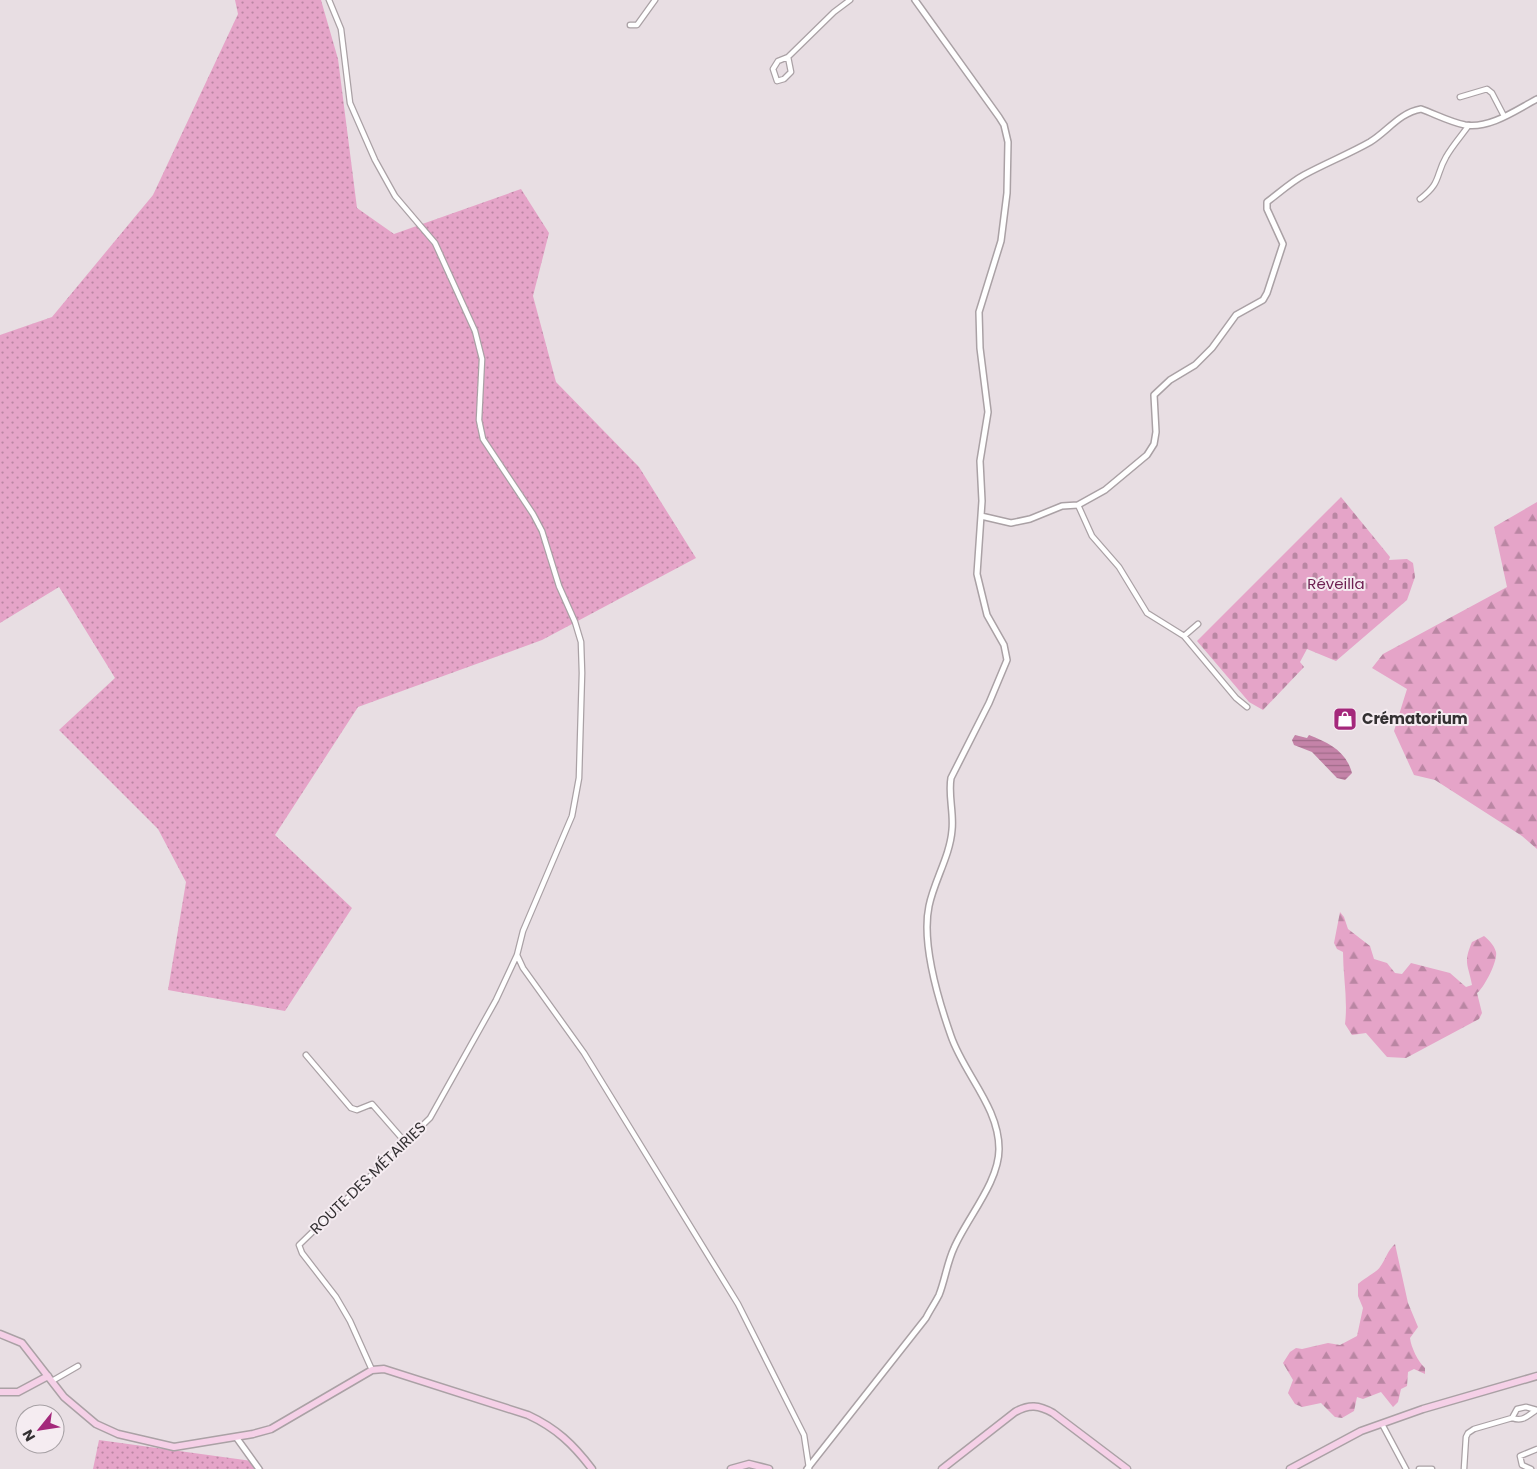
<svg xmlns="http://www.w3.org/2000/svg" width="1537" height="1469" font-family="Poppins,sans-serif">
	<defs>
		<pattern id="grass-dots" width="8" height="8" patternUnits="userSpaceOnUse" patternTransform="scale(1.25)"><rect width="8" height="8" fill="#e5a4c8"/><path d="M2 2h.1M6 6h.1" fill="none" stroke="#ba86a3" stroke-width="1.8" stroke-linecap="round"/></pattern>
		<pattern id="forest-firs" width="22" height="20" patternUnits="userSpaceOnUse" patternTransform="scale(1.25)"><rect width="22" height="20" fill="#e5a4c8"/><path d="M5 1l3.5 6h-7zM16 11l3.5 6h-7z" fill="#ba86a3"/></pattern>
		<pattern id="cemetery-stones" width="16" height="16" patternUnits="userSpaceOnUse" patternTransform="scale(1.25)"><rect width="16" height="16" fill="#e5a4c8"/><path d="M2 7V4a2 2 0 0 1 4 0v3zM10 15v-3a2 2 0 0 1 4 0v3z" fill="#ba86a3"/></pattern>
		<pattern id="water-rules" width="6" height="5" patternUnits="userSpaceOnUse" patternTransform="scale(1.25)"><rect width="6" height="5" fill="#c483a8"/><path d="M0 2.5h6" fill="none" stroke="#a06c89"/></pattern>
	</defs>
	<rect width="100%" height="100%" fill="#e8dee3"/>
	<!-- grass -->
	<path fill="url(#grass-dots)" d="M 235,0 L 321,0 L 338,59 L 357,208 L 394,234 L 521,189 L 549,233 L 533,296 L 556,382 L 639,467 L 696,558 L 542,640 L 358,707 L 275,835 L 352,908 L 285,1011 L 168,990 L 186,882 L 158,829 L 59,730 L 115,678 L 59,587 L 0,623 L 0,335 L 52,317 L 153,195 L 238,14 Z
		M 99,1440 L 252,1461 L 264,1469 L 93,1469 Z"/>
	<!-- forest -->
	<path fill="url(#forest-firs)" d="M 1537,502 L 1537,849 L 1522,836 L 1435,780 L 1414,775 L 1394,731 L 1407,689 L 1372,668 L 1383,654 L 1507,587 L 1494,527 Z
		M 1340,912 L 1344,917 L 1348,929 L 1370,946 L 1374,959 L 1387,963 L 1395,973 L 1402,974 L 1411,963 L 1450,973 L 1466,987 L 1472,985 C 1468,964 1463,963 1472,942 L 1484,936 C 1489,940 1494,945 1496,952 C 1498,961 1484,988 1477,993 L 1482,1013 L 1479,1019 L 1406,1058 L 1387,1057 L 1366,1033 L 1352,1035 L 1345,1024 C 1348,1000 1343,976 1343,952 L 1337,949 L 1334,943 Z
		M 1395,1244 L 1408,1303 L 1418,1327 L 1410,1338 C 1411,1347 1418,1362 1425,1368 L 1425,1374 L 1414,1369 L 1408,1372 L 1407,1386 L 1401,1389 L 1398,1402 L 1393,1407 L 1381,1392 L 1363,1399 L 1357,1397 L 1354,1411 L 1342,1418 L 1335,1417 L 1321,1403 L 1302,1407 L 1295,1404 L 1288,1393 L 1293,1380 L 1283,1363 L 1290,1352 L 1296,1348 L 1302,1349 L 1328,1343 L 1340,1345 L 1357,1336 L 1363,1308 L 1358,1296 L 1358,1284 C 1363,1279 1377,1272 1380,1267 C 1386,1259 1387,1251 1395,1244 Z"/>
	<!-- cemetery -->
	<path fill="url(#cemetery-stones)" d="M 1341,497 L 1390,557 L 1389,560 L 1407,559 L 1413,563 L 1415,577 L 1407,600 L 1336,661 L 1307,649 L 1300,662 L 1304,667 L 1263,710 L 1249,702 L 1197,641 Z"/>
	<!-- water -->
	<path fill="url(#water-rules)" d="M 1295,735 L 1307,738 L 1309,735 C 1329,743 1346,751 1352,773 L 1345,780 L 1337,778 L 1312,752 L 1294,745 L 1292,740 Z"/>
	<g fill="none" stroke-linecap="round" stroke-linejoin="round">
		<!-- minor casing -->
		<g stroke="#aaa1a5" stroke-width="7">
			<path id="minor" d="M 329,0 L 341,29 L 350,103 L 375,160 L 395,196 L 435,243 L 475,331 L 482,359 L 479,420 L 483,439 L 533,514 L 542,531 L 559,586 L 575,622 L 581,642 L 582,673 L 579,778 L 572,816 L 523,931 L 517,955 L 496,1000 L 430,1118 L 299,1245 L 302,1253 L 336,1297 L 350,1321 L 372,1370
				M 630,25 L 637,25 L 655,0
				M 788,57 L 791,72 L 784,79 L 777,81 L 773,69 L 778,61 L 788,57 L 834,12 L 850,0
				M 1460,97 L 1487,89 L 1492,93 L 1504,116
				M 1420,199 C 1442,182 1435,176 1446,157 C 1452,146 1462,135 1469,125
				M 1078,505 L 1092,536 L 1119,567 L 1147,613 L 1184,636 L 1236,698 L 1247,707
				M 1184,636 L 1198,624
				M 517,955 L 523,968 L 584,1053 L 738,1304 L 804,1435 L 809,1468
				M 306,1055 L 351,1108 L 357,1110 L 372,1104 L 406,1143
				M 52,1381 L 78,1366
				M 1512,1418 C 1523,1422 1527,1416 1535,1411
				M 1382,1424 L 1406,1469
				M 1419,1469 L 1432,1469
				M 1464,1469 L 1466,1437 L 1468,1433 L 1474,1429 L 1512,1418 L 1517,1409 L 1526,1407 L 1537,1410
				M 1531,1469 L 1522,1465 L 1520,1456 L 1537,1449"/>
		</g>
		<!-- tertiary casing -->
		<g stroke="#aaa1a5" stroke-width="8">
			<path id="tertiary" d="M 981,516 L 1011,523 L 1030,519 L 1062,506 L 1078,505 L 1105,490 L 1147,455 L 1154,444 L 1156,432 L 1154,395 L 1170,380 L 1195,365 L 1212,348 L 1236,315 L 1263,300 L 1267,293 L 1283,244 L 1267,209 L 1267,202 C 1279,193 1291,182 1304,175 C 1326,163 1349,154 1370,142 C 1388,131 1399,113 1421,109 C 1435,114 1450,122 1465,125 C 1490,129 1516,110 1537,99
				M 236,1437 L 259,1469
				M 807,1469 L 926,1318 C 930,1310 935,1303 939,1295 C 945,1280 947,1263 954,1248 C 967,1218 999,1182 999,1149 C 999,1107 964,1074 951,1036 C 938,999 921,944 929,906 C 934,881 950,856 952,830 C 954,813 948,795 951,778 L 989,703 L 1007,660 L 1004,645 L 987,615 L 977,574 L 982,501 L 980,461 L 988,412 L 980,348 L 979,312 L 1001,241 L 1007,193 L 1008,142 L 1004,125 L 999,117 L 915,0"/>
		</g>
		<!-- secondary casing -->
		<g stroke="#aaa1a5" stroke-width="9">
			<path id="secondary" d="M 0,1334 L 22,1343 L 64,1397 L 96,1424 L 118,1434 L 174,1447 L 253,1434 L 271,1429 L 372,1370 L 384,1369 L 528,1415 C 556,1428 573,1444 592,1469
				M 0,1392 L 18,1392 L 48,1376
				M 731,1469 L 749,1464 L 769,1469
				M 942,1469 L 1015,1412 C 1029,1404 1039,1405 1053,1413 L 1127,1469
				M 1290,1469 L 1361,1431 L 1423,1409 L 1537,1376"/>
		</g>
		<!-- minor -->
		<use href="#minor" stroke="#fff" stroke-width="4.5"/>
		<!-- tertiary -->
		<use href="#tertiary" stroke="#fff" stroke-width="5"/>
		<!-- secondary -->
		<use href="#secondary" stroke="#f5d0e7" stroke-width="6"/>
	</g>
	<!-- icons -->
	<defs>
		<g id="shop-square" transform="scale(1.25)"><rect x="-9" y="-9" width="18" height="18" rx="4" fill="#a4287b" stroke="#f5ecf1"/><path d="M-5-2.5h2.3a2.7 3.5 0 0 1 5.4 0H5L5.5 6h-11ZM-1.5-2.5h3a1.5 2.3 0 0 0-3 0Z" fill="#fff"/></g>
	</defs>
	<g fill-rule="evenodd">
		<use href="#shop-square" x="1345" y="719"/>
	</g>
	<g text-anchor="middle" stroke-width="4" stroke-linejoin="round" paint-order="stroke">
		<!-- park labels -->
		<g font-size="15" fill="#6e2152" stroke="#f5ecf1">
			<text x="1336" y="589">Réveilla</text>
		</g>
		<!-- poi labels -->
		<g font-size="15" font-weight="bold" fill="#333032" stroke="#f5ecf1" text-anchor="start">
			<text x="1362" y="724">Crématorium</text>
		</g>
		<!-- street labels -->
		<g font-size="15" fill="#333032" stroke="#f5ecf1">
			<text transform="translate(368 1178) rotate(-44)" y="5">ROUTE DES MÉTAIRIES</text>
		</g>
	</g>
	<!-- north arrow -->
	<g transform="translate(40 1429) rotate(240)"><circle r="24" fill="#f5ecf1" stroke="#a7a1a5"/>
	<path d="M0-4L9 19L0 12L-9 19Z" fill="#a4287b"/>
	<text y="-8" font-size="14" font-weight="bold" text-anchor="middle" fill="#333032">N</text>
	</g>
</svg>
